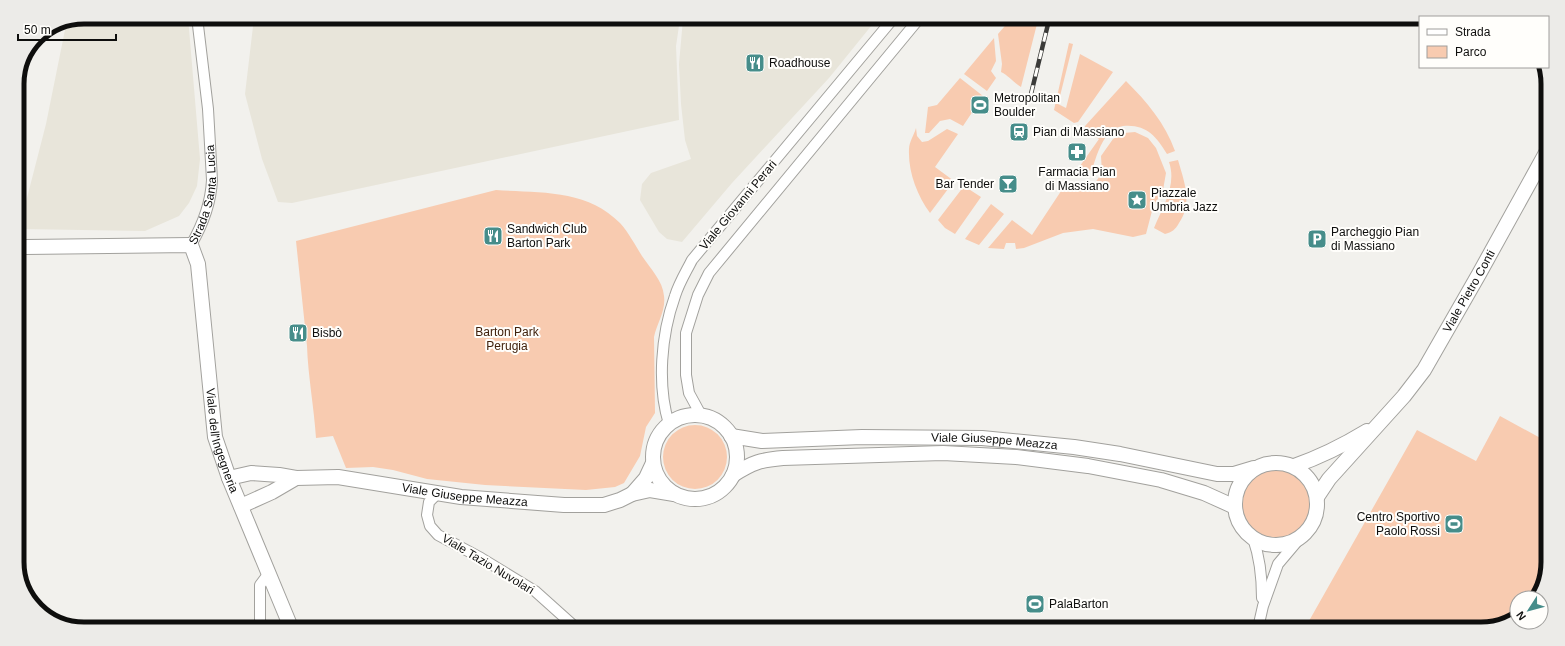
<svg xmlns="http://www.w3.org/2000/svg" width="1565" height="646" font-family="Arial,sans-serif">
	<rect width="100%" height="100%" fill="#f2f1ed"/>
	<!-- built -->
	<path fill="#e8e5da" d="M 84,17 L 188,17 L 200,159 L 197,186 L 189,203 L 179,216 L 145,231 L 19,229 L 46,124 L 67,20 Z
		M 254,18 L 680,19 L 676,46 L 679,120 L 292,203 L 278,202 L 262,159 L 245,94 Z
		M 683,19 L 876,20 L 829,78 L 732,183 L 682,242 L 667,239 L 659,232 L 640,200 L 642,184 L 651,173 L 691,159 L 685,140 L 681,104 L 679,64 Z"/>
	<!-- green -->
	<path fill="#f8cbb0" d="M 1010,20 L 1038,20 L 1021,87 C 1013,82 1009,76 1001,72 L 1002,64 L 998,34 Z
		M 994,38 L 996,61 L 991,71 L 996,78 L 987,91 L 964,74 Z
		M 1069,43 L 1073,44 L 1058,104 L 1066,108 L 1080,54 L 1113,72 L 1078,122 L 1074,123 L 1054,110 Z
		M 960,78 L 983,96 L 963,126 L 950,119 L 940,121 L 929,133 L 925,133 L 928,107 L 937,105 Z
		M 1126,81 C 1147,102 1165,123 1175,151 L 1167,154 C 1156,136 1146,124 1123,126 C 1118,127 1112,129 1109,133 C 1100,143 1096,157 1092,170 L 1075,173 L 1099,139 L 1085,131 L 1085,126 Z
		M 916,128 L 917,136 L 922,142 L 928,141 L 947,129 L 958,134 L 935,167 L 954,181 L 930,213 C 917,195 908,172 909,149 C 909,142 914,135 916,128 Z
		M 1135,132 L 1148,138 L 1156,148 L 1166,173 L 1163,190 L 1153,207 L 1146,234 L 1133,237 L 1093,229 L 1063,233 L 1024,248 L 1016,249 L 1015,243 L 1006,243 L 1004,249 L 988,248 L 1012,220 L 1032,235 L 1067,182 L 1071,189 L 1092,187 L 1102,173 L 1101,156 L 1113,139 L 1124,133 Z
		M 1178,160 C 1184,181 1193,203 1179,223 C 1175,230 1172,232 1165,234 L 1154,228 C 1163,206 1177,185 1169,162 Z
		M 964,186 L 981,197 L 955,234 L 945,228 L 938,220 Z
		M 496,190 C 540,193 587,189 620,223 C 629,233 635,245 642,256 C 650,268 663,281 664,296 C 666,311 657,323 654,337 L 655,413 L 646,427 L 640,456 L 624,483 L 615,487 L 586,490 L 485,485 L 427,479 L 393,470 L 373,467 L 346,468 L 333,436 L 316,438 C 314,407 308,376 307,346 L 296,241 Z
		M 991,204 L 1004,214 L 979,245 L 965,239 Z
		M 1500,416 L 1544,440 L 1540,451 L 1544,455 L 1543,588 L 1534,598 L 1517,598 L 1517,618 L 1481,629 L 1305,628 L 1417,430 L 1476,461 Z
		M663 457a32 32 0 1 1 64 0a32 32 0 1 1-64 0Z
		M1242 504a34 34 0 1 1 68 0a34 34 0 1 1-68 0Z"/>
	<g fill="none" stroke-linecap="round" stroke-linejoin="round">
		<!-- street casing -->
		<g stroke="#a2a19d" stroke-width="12">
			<g id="street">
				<path id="s1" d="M 191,245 C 202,226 211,202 212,180 L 208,109 L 197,17"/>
				<path d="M 701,415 L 689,393 L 686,375 L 686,333 L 698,295 L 709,273 L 918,20"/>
				<path d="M 669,424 C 657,385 661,335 675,296 C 679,283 686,272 692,260 L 892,20"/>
				<path d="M 438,493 L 429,502 L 427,515 L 430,526 L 438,535 L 481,558 L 535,591 L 574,626"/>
				<path d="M 1253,538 C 1260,558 1262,577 1262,598"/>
				<path d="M 260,625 L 260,585 L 269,573"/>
				<path d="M 1258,628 L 1263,606 L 1278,564 L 1300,538"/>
			</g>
		</g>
		<!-- secondary casing -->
		<g stroke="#a2a19d" stroke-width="16">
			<g id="secondary">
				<path id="s2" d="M 17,245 L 25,247 L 191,245 L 198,264 L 215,437 L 229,478 L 290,625"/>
				<circle cx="695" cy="457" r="42"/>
				<path id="s3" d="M 731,436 L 762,441 L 862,437 L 982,438 L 1074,447 L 1120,454 L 1217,474 L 1234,474 L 1254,468"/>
				<circle cx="1276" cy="504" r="41"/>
				<path d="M 1294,466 C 1320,457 1344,445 1367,431"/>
				<path d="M 733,475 C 753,462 761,460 783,458 L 943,453 L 1016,457 L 1088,466 L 1161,480 L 1204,493 L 1235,507"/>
				<path id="s4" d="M 229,478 L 251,473 L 279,475 L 296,478 L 338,477 L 461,497 L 564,505 L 604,505 L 620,500 L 632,494 L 650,490 L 674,494"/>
				<path d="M 632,494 L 646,478 L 653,463"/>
				<path id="s5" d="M 1317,497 L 1329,479 L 1404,396 L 1424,370 L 1479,274 L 1547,151"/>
				<path d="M 241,506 L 272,492 L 296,478"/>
			</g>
		</g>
		<!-- street -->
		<use href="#street" stroke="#fff" stroke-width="10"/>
		<!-- secondary -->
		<use href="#secondary" stroke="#fff" stroke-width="14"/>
		<!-- rail casing -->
		<g stroke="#3b3b39" stroke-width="4.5">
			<path id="rail" d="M 1031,94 L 1049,20"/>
		</g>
		<!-- rail -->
		<use href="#rail" stroke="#fffefb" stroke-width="3" stroke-dasharray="9" stroke-linecap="butt"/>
	</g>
	<!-- icons -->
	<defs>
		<g id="restaurant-square" transform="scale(1)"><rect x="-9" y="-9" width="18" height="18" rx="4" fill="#468d8a" stroke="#fffefb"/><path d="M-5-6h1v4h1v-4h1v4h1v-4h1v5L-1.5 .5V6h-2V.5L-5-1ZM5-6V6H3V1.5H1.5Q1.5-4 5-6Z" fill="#fff"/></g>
		<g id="stadium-square" transform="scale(1)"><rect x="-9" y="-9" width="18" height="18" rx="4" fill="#468d8a" stroke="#fffefb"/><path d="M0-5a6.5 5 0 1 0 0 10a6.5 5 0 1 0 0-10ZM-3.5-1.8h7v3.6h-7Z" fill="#fff"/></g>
		<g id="station-square" transform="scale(1)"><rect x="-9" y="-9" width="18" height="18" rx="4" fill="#468d8a" stroke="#fffefb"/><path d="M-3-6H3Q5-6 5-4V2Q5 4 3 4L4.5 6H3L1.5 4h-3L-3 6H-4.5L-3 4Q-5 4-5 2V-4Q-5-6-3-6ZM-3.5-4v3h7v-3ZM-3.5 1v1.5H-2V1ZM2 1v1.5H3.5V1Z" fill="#fff"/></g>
		<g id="pharmacy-square" transform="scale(1)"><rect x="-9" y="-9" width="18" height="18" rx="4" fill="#468d8a" stroke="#fffefb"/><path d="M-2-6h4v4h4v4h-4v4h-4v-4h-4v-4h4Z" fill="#fff"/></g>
		<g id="bar-square" transform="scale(1)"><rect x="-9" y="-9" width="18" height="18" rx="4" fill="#468d8a" stroke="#fffefb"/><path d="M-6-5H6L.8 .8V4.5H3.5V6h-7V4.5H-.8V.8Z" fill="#fff"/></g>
		<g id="sight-square" transform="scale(1)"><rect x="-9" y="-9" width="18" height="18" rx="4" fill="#468d8a" stroke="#fffefb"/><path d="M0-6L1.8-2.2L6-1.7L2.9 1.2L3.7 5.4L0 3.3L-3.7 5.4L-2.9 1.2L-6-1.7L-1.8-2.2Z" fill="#fff"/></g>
		<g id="parking-square" transform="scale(1)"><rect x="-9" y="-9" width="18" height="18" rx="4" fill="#468d8a" stroke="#fffefb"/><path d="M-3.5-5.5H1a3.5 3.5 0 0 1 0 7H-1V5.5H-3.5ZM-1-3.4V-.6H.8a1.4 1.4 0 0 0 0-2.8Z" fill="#fff"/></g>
	</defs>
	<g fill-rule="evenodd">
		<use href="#restaurant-square" x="755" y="63"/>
		<use href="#stadium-square" x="980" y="105"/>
		<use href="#station-square" x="1019" y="132"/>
		<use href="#pharmacy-square" x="1077" y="152"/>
		<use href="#bar-square" x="1008" y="184"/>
		<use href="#sight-square" x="1137" y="200"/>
		<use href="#restaurant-square" x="493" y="236"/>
		<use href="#parking-square" x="1317" y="239"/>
		<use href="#restaurant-square" x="298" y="333"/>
		<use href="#stadium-square" x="1454" y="524"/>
		<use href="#stadium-square" x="1035" y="604"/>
	</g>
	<g text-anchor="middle" stroke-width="4" stroke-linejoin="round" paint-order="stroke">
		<!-- poi labels -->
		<g font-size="12" fill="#0e0e0d" stroke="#fffefb" text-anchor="start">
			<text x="769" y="67">Roadhouse</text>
			<text x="994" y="102">Metropolitan<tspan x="994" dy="14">Boulder</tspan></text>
			<text x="1033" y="136">Pian di Massiano</text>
			<text x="1077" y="176" text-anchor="middle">Farmacia Pian<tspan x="1077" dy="14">di Massiano</tspan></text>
			<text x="994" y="188" text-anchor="end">Bar Tender</text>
			<text x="1151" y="197">Piazzale<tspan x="1151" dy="14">Umbria Jazz</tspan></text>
			<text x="507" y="233">Sandwich Club<tspan x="507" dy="14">Barton Park</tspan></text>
			<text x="1331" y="236">Parcheggio Pian<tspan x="1331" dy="14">di Massiano</tspan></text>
			<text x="312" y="337">Bisbò</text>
			<text x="1440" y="521" text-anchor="end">Centro Sportivo<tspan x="1440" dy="14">Paolo Rossi</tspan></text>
			<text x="1049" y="608">PalaBarton</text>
		</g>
		<!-- street labels -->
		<g font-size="12" fill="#0e0e0d" stroke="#fffefb">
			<text dy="4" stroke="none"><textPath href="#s1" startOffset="53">Strada Santa Lucia</textPath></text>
			<text transform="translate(738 205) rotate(-50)" y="4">Viale Giovanni Perari</text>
			<text dy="4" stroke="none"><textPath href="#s5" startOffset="257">Viale Pietro Conti</textPath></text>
			<text dy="4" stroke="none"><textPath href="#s2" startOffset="373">Viale dell'Ingegneria</textPath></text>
			<text dy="4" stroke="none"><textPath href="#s3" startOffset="264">Viale Giuseppe Meazza</textPath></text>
			<text dy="4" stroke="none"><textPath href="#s4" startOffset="238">Viale Giuseppe Meazza</textPath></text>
			<text transform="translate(488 564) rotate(31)" y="4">Viale Tazio Nuvolari</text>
		</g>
		<!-- park labels -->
		<g font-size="12" fill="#40210c" stroke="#fffefb">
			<text x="507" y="336">Barton Park<tspan x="507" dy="14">Perugia</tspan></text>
		</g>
	</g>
	<!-- crop -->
	<path d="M0 0H1565V646H0ZM84 24H1481A60 60 0 0 1 1541 84V562A60 60 0 0 1 1481 622H84A60 60 0 0 1 24 562V84A60 60 0 0 1 84 24Z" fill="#ecebe8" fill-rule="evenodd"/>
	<path fill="none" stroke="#0e0e0d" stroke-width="5" d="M84 24H1481A60 60 0 0 1 1541 84V562A60 60 0 0 1 1481 622H84A60 60 0 0 1 24 562V84A60 60 0 0 1 84 24Z"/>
	<!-- legend -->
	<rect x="1419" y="16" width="130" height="52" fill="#fffefb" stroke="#9f9e9c"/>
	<rect x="1427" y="29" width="20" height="6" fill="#ffffff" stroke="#9f9e9c"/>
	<text x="1455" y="36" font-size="12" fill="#0e0e0d">Strada</text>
	<rect x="1427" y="46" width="20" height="12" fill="#f8cbb0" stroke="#9f9e9c"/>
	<text x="1455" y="56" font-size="12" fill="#0e0e0d">Parco</text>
	<!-- north arrow -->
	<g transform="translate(1529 610) rotate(234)"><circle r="19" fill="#fffefb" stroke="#9f9e9c"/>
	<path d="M0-3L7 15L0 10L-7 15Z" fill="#468d8a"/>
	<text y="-6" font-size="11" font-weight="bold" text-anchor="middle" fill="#0e0e0d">N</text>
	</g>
	<!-- scale -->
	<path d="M18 34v6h98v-6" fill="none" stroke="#0e0e0d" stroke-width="2"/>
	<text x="24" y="34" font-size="12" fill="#0e0e0d" stroke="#fffefb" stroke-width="3" paint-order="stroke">50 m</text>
</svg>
